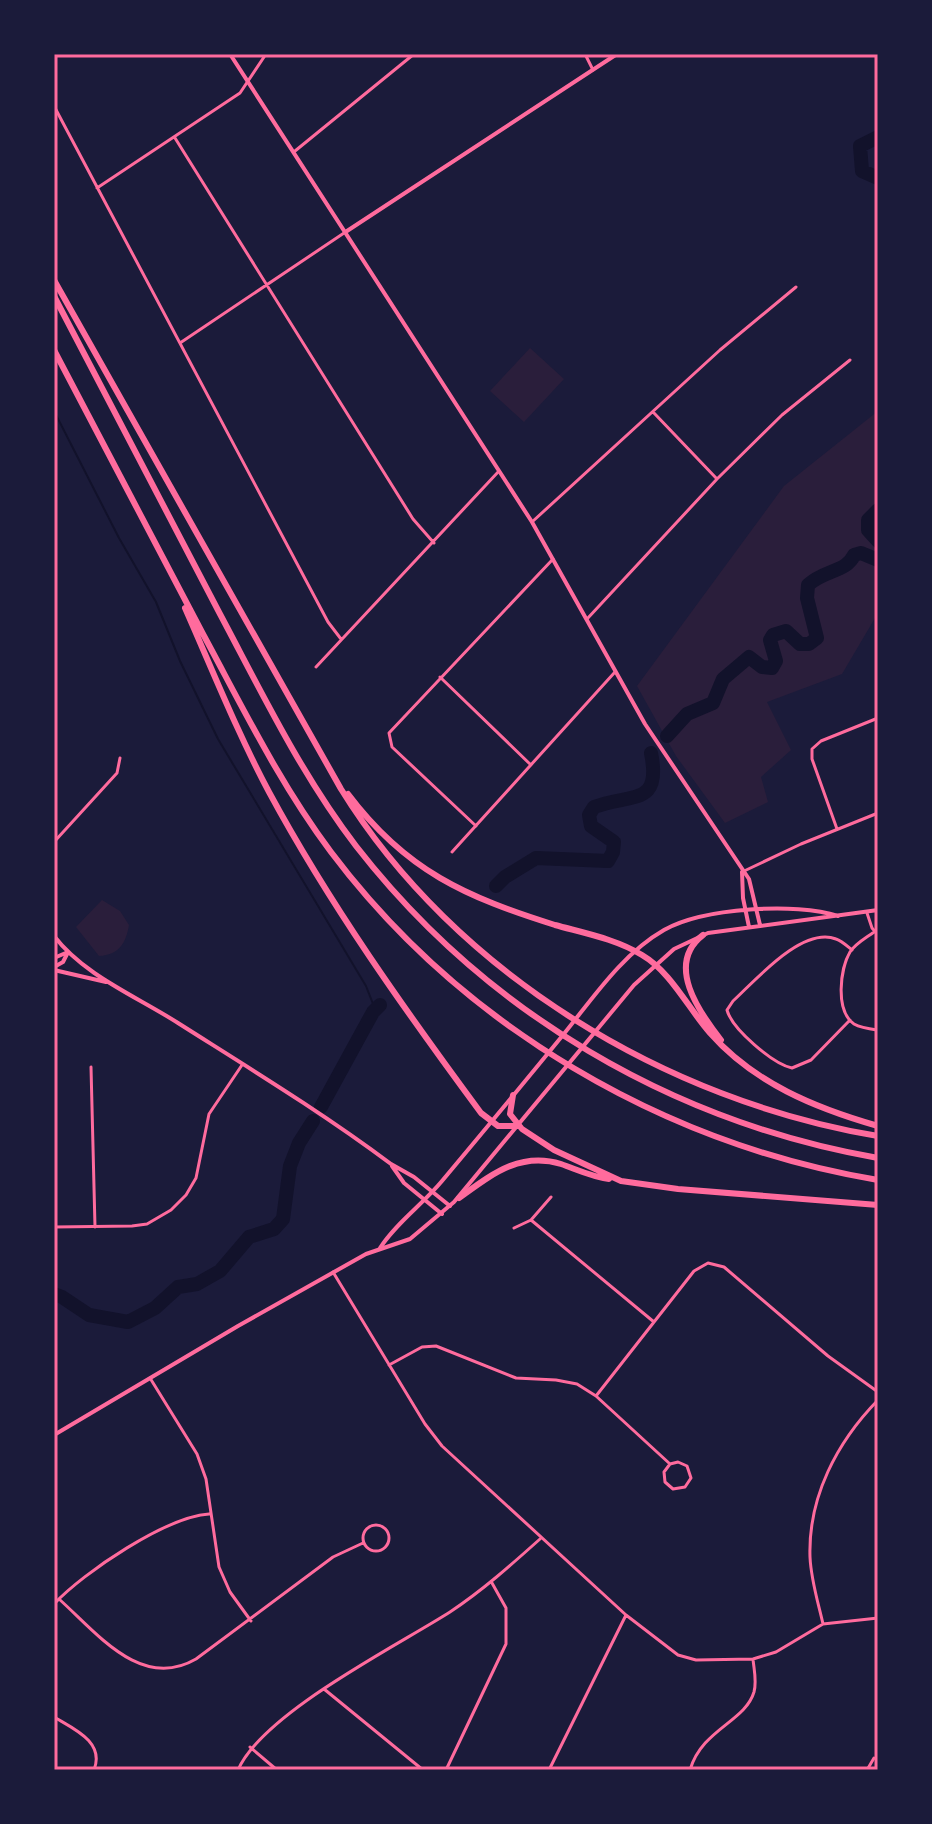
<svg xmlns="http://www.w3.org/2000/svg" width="932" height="1824" font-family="Jost,sans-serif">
	<rect width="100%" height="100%" fill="#1b1b3a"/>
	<!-- green -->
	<path fill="#2a1e3b" d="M 530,348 L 564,379 L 524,422 L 490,391 Z
		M 878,411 L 878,610 L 875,618 L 842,674 L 767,702 L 791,750 L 761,777 L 768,802 L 725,823 L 676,756 L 637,686 L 784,486 Z
		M 102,900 L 120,911 L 129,925 C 126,943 119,955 99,956 L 76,927 Z"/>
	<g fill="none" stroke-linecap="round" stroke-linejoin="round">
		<!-- stream -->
		<path stroke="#12122b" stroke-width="2" d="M 54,411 L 119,538 L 156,602 L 180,661 L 218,739 L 366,986 L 375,1009"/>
		<!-- river -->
		<path stroke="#12122b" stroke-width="14" d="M 878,137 L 860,146 L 862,171 L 878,178
			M 878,510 L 868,520 L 868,530 L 878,541
			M 667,736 L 687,714 L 713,703 L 723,679 L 749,657 L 762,667 L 772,668 L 776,661 L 770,640 L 773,635 L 786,631 L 800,644 L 809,644 L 817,638 L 807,598 L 808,585 C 823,570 847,572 854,555 L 861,553 L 878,560
			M 496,886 L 505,877 L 536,858 L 608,861 L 613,852 L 614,842 L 591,826 L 589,815 L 594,807 C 631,793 662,807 651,753
			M 321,1107 L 373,1012 L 380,1005
			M 54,1294 L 62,1297 L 89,1315 L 128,1322 L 155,1308 L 178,1287 L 197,1284 L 220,1271 L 249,1237 L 274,1229 L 283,1219 L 290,1166 L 299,1143 L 313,1121"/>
		<!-- minor -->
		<path stroke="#ff6b9d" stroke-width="3" d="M 585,54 L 593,70
			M 54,106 L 328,622 L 341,639
			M 175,138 L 413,519 L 434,543
			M 295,151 L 414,54
			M 97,188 L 240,93 L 266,54
			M 180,343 L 347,231
			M 654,413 L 717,479
			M 532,522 L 720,350 L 796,287
			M 587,619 L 717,479 L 782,415 L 850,360
			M 316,667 L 499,471
			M 440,677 L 531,765
			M 476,826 L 392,747 L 389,733 L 553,559
			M 837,829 L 812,759 L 812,749 L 821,741 L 878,718
			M 54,842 L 117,773 L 120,758
			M 452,852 L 615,672
			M 742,872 L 801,844 L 878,813
			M 867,913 L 872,928 L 878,935
			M 874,932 C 866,938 856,943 850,952 C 840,969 835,1011 854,1024 C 861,1028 870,1029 878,1030
			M 850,1020 L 811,1060 L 792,1068 C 773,1064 732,1029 727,1010 L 733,1001 C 755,981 802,926 836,939 C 842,941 847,946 852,950
			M 91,1067 L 95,1227
			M 531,1220 L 654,1322
			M 54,1227 L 132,1226 L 147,1224 L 171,1210 L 186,1195 L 196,1178 L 209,1114 L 242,1065
			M 514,1228 L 531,1220 L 551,1197
			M 333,1272 L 425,1424 L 442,1446 L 626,1615 L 678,1655 L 696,1660 L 753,1659 L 776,1652 L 823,1624 L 878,1618
			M 389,1365 L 422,1347 L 436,1346 L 516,1378 L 556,1380 L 577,1384 L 596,1396 L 670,1464 L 678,1462 L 687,1466 L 691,1478 L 685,1487 L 673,1489 L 665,1482 L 664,1472 L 670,1464
			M 150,1378 L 197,1454 L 206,1479 L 219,1567 L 230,1592 L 251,1621
			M 596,1396 L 694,1271 L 708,1263 L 724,1267 L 828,1356 L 878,1392
			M363 1538a13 13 0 1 1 26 0a13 13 0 1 1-26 0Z
			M 59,1599 C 97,1633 141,1691 196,1659 L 333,1557 L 363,1543
			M 54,1604 C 84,1572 166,1517 209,1514
			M 823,1624 C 818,1602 811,1580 810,1557 C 808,1497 837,1442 878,1400
			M 324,1689 L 423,1770
			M 54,1717 C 74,1729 105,1742 94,1770
			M 250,1747 L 277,1770
			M 238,1770 C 263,1713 395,1647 450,1612 C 483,1590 511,1565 540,1539
			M 446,1770 L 506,1644 L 506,1608 L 492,1583
			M 549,1770 L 626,1615
			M 690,1770 C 702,1729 745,1722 754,1692 C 757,1681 754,1670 753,1659
			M 867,1770 L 874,1758"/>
		<!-- tertiary -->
		<path stroke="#ff6b9d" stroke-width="4" d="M 230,54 L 532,522 L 645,724 L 749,879 L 760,925
			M 347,231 L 617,54
			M 742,872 L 743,898 L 749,927
			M 54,936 C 85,976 136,996 178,1023 C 249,1068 323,1113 391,1164 L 414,1177 L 450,1206
			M 54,958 L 68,952
			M 54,967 L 63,962 L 68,952
			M 54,970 L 106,982
			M 392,1166 L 404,1183 L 442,1214
			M 380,1248 C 396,1223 423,1204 442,1181 C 483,1132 523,1084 563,1035 C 593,998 622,954 664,930 C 703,908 796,902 838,916
			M 54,1435 L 238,1326 L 366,1254 L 410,1239 L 454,1202 L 634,985 L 674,949 L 708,933 L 878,910"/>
		<!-- motorway -->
		<path stroke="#ff6b9d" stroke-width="6" d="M 54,280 L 341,789 C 455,974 667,1101 878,1136
			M 54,296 C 109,402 164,508 220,614 C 262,693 301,774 356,846 C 485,1012 672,1122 878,1158
			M 54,350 C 104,445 153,539 203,634 C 243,708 280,784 331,852 C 462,1026 663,1144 878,1180
			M 185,608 C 212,669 237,732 269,792 C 330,905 405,1010 481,1113 L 498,1126 L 518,1126
			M 348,794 C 406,871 466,897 555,925 C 584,933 616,939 642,955 C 671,972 688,1008 710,1033 C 754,1083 815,1108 878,1126
			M 703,935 C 665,964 699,1012 721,1040
			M 513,1095 L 510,1114 L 522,1129 L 554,1150 L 621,1181 L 678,1189 L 878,1205
			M 459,1198 C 491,1175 520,1151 561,1164 C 578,1170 592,1177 609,1179"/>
	</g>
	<!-- border -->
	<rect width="932" height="1824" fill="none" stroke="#1b1b3a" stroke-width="112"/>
	<rect x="56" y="56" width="820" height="1712" fill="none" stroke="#ff6b9d" stroke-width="3"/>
</svg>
